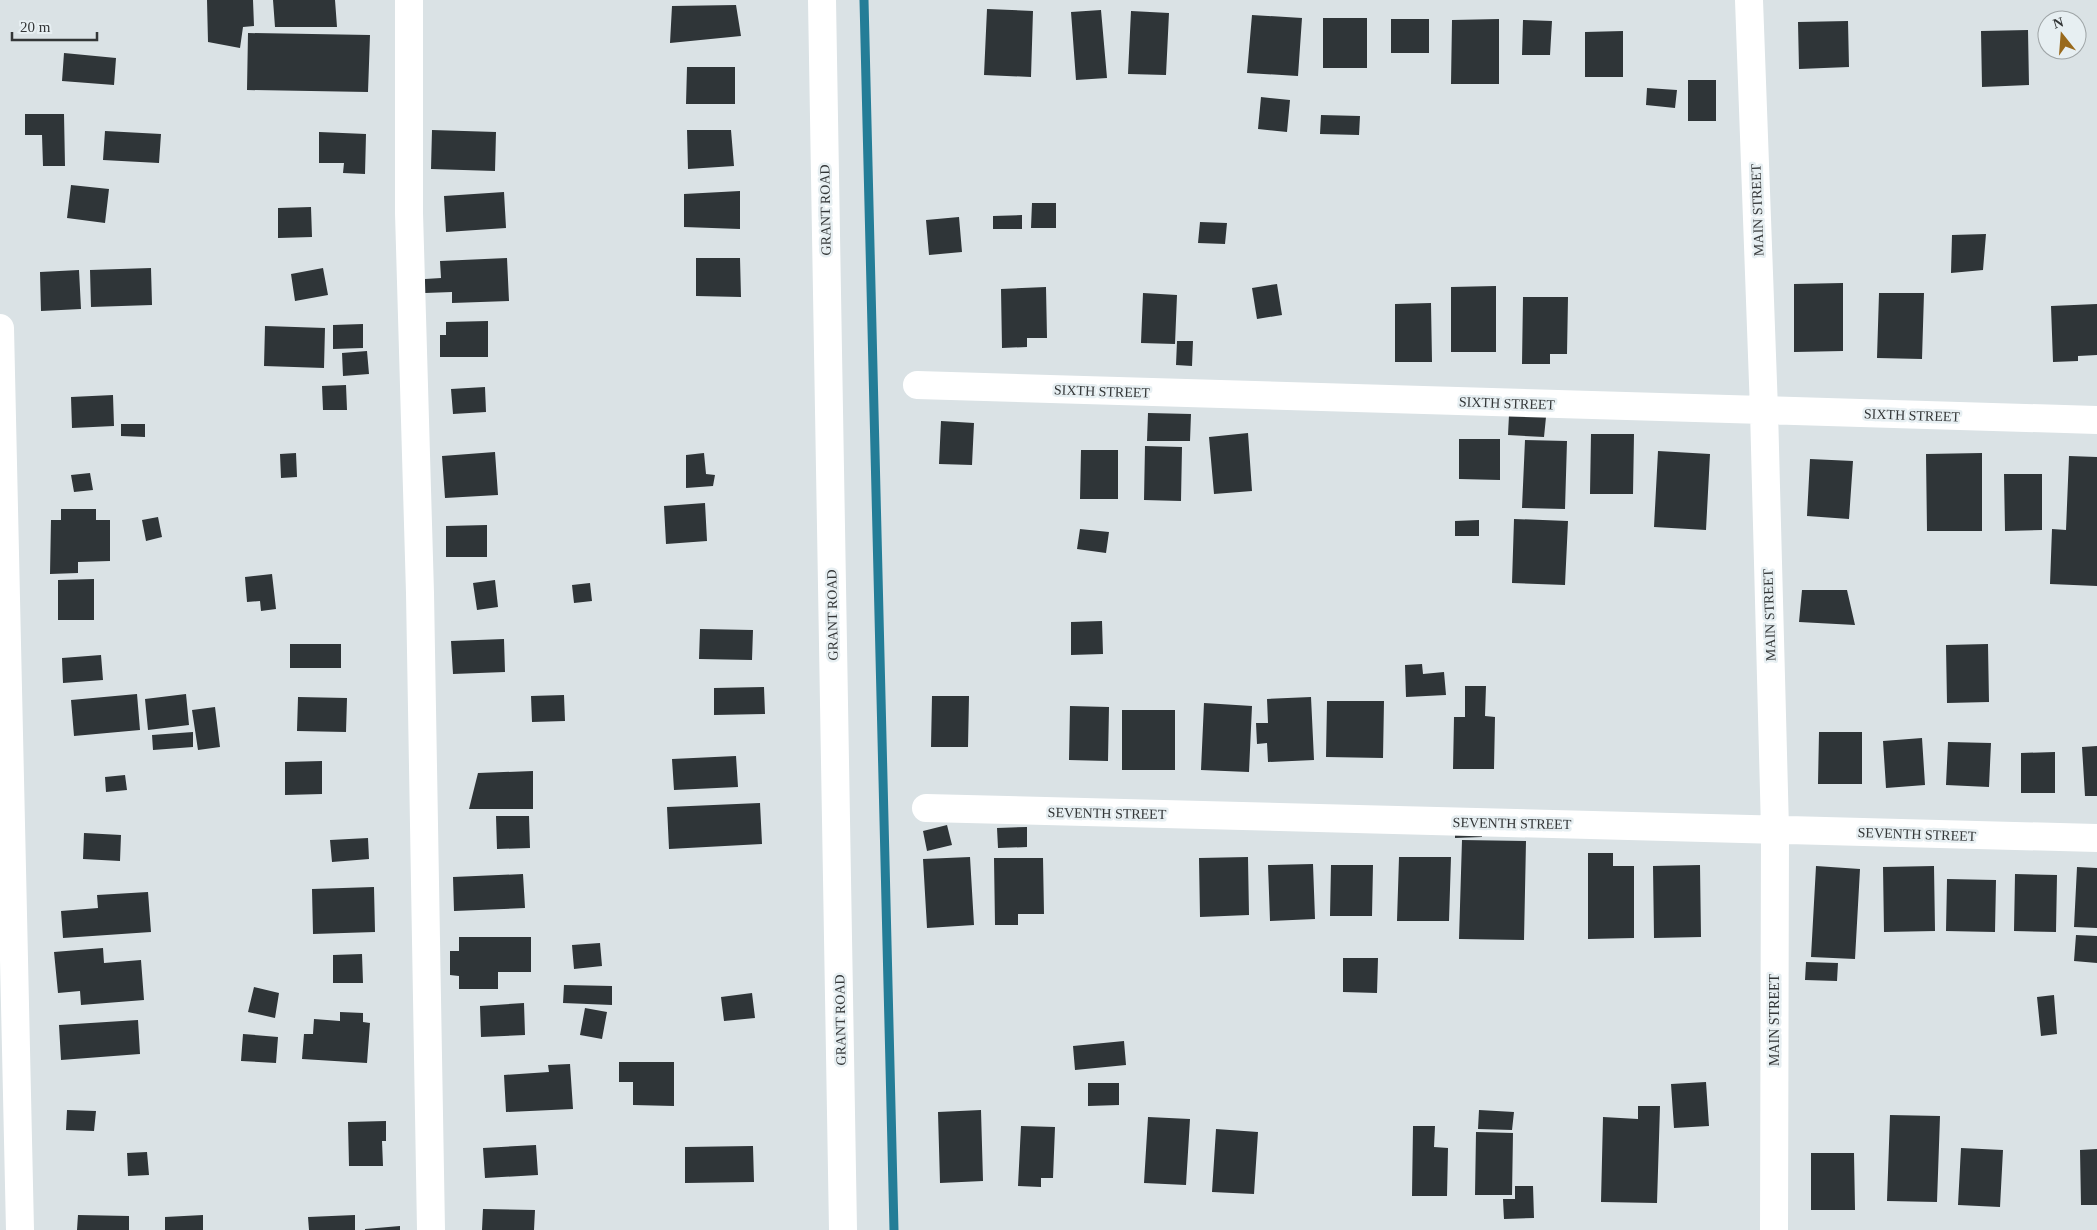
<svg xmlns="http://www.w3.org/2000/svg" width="2097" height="1230" font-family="'Times New Roman',serif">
	<rect width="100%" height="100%" fill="#dae2e5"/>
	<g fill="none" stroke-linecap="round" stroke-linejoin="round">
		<!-- stream -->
		<path stroke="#247d97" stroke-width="9" d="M 864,0 L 894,1230"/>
	</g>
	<!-- building -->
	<path fill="#2f3538" d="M 207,0 L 253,0 L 254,26 L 243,27 L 240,48 L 208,42 Z
		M 273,0 L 335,0 L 337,27 L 275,27 Z
		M 736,5 L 741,36 L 670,43 L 672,6 Z
		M 987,9 L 1033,11 L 1031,77 L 984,75 Z
		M 1101,10 L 1107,78 L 1076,80 L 1071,12 Z
		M 1131,11 L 1169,13 L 1166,75 L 1128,74 Z
		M 1252,15 L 1302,18 L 1298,76 L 1247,73 Z
		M 1323,18 L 1367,18 L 1367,68 L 1323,68 Z
		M 1391,19 L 1429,19 L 1429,53 L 1391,53 Z
		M 1499,19 L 1499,84 L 1451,84 L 1452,20 Z
		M 1523,20 L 1552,21 L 1550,55 L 1522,55 Z
		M 1848,21 L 1849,67 L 1799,69 L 1798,22 Z
		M 2028,30 L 2029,85 L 1982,87 L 1981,31 Z
		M 1623,31 L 1623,77 L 1585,77 L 1585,32 Z
		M 248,33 L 370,35 L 368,92 L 247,90 Z
		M 64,53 L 116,58 L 114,85 L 62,81 Z
		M 687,67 L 735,67 L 735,104 L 686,104 Z
		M 1688,80 L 1716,80 L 1716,121 L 1688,121 Z
		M 1647,88 L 1677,90 L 1675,108 L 1646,105 Z
		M 1261,97 L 1290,100 L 1287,132 L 1258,129 Z
		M 25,114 L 64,114 L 65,166 L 43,166 L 42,135 L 25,135 Z
		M 1321,115 L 1360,116 L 1359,135 L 1320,134 Z
		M 432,130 L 496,132 L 495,171 L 431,169 Z
		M 687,130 L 731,130 L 734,166 L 688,169 Z
		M 105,131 L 161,134 L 159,163 L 103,160 Z
		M 319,132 L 366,134 L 365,174 L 343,173 L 344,163 L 319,163 Z
		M 71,185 L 109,189 L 105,223 L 67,218 Z
		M 740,191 L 740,229 L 684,227 L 684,194 Z
		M 504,192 L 506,228 L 446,232 L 444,196 Z
		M 1032,203 L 1056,203 L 1056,228 L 1031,228 Z
		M 311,207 L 312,237 L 278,238 L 278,208 Z
		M 1022,215 L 1022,229 L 993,229 L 993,216 Z
		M 959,217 L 962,252 L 929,255 L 926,220 Z
		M 1200,222 L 1227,223 L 1225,244 L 1198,243 Z
		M 1986,234 L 1983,270 L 1951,273 L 1952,235 Z
		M 507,258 L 509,301 L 452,303 L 452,292 L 425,293 L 425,279 L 441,278 L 440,261 Z
		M 696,258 L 740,258 L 741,297 L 696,296 Z
		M 151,268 L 152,305 L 91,307 L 90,270 Z
		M 323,268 L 328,295 L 295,301 L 291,274 Z
		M 79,270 L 81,309 L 41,311 L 40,272 Z
		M 1843,283 L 1843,351 L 1794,352 L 1794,284 Z
		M 1277,284 L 1282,315 L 1257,319 L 1252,288 Z
		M 1496,286 L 1496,352 L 1451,352 L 1451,287 Z
		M 1046,287 L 1047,338 L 1027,338 L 1027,347 L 1002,348 L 1001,289 Z
		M 1143,293 L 1177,295 L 1175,344 L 1141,343 Z
		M 1879,293 L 1924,293 L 1922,359 L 1877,358 Z
		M 1523,297 L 1568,297 L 1567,354 L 1550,354 L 1550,364 L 1522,364 Z
		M 1431,303 L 1432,362 L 1395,362 L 1395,304 Z
		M 2097,304 L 2097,355 L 2078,356 L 2078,361 L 2053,362 L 2051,306 Z
		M 488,321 L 488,357 L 440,357 L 440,335 L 446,335 L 446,322 Z
		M 363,324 L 363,348 L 333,349 L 333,325 Z
		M 265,326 L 325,328 L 324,368 L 264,366 Z
		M 1177,341 L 1193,341 L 1192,366 L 1176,365 Z
		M 367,351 L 369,374 L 343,376 L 342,353 Z
		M 346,385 L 347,410 L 323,410 L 322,386 Z
		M 485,387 L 486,412 L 453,414 L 451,389 Z
		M 113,395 L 114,426 L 72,428 L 71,397 Z
		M 1148,413 L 1191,414 L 1190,441 L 1147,441 Z
		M 1509,415 L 1546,417 L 1544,437 L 1508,435 Z
		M 941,421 L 974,423 L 972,465 L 939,464 Z
		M 121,424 L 145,424 L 145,437 L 121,436 Z
		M 1248,433 L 1252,491 L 1214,494 L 1209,437 Z
		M 1591,434 L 1634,434 L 1633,494 L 1590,494 Z
		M 1459,439 L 1500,439 L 1500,480 L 1459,479 Z
		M 1525,440 L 1567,441 L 1565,509 L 1522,508 Z
		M 1145,446 L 1182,447 L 1181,501 L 1144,500 Z
		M 1081,450 L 1118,450 L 1118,499 L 1080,499 Z
		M 1658,451 L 1710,454 L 1706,530 L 1654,527 Z
		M 495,452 L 498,495 L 445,498 L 442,456 Z
		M 296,453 L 297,477 L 281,478 L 280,454 Z
		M 704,453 L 706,474 L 715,475 L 713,486 L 686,488 L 686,455 Z
		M 1982,453 L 1982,531 L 1927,531 L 1926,454 Z
		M 2069,456 L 2097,457 L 2097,586 L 2050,584 L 2052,529 L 2066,530 Z
		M 1810,459 L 1853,461 L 1849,519 L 1807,516 Z
		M 90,473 L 93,490 L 74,492 L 71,475 Z
		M 2004,474 L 2042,474 L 2042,530 L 2005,531 Z
		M 705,503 L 707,541 L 666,544 L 664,506 Z
		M 61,509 L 96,509 L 96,520 L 110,520 L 110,561 L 78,562 L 78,573 L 50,574 L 51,520 L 61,520 Z
		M 158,517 L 162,537 L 146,541 L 142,520 Z
		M 1514,519 L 1568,521 L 1565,585 L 1512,583 Z
		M 1479,520 L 1479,536 L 1455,536 L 1455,521 Z
		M 487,525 L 487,557 L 446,557 L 446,526 Z
		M 1080,529 L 1109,532 L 1106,553 L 1077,549 Z
		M 272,574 L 276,609 L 261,611 L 260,601 L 247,602 L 245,577 Z
		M 94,579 L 94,620 L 58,620 L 58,580 Z
		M 495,580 L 498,607 L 477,610 L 473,583 Z
		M 590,583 L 592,601 L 574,603 L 572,585 Z
		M 1802,590 L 1847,590 L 1855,625 L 1799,622 Z
		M 1102,621 L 1103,654 L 1071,655 L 1071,622 Z
		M 700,629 L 753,630 L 752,660 L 699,659 Z
		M 504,639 L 505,672 L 453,674 L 451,641 Z
		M 290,644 L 341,644 L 341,668 L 290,668 Z
		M 1988,644 L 1989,702 L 1947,703 L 1946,645 Z
		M 101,655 L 103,680 L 63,683 L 62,658 Z
		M 1422,664 L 1423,674 L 1444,672 L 1446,695 L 1406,697 L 1405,665 Z
		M 1465,686 L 1486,686 L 1485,716 L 1495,717 L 1494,769 L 1453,769 L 1454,717 L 1465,717 Z
		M 764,687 L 765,714 L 714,715 L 714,688 Z
		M 137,694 L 140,730 L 74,736 L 71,700 Z
		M 186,694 L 189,725 L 148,730 L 145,699 Z
		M 564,695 L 565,721 L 532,722 L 531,696 Z
		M 932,696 L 969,696 L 968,747 L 931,747 Z
		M 298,697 L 347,698 L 346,732 L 297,731 Z
		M 1311,697 L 1314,760 L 1268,762 L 1267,743 L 1257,744 L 1256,723 L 1268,723 L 1267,699 Z
		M 1327,701 L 1384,701 L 1383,758 L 1326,757 Z
		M 1204,703 L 1252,706 L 1249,772 L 1201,770 Z
		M 1070,706 L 1109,707 L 1108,761 L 1069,760 Z
		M 215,707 L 220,747 L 198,750 L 192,710 Z
		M 1122,710 L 1175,710 L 1175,770 L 1122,770 Z
		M 193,732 L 193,747 L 153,750 L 152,735 Z
		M 1819,732 L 1862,732 L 1862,784 L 1818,784 Z
		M 1922,738 L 1925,785 L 1886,788 L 1883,741 Z
		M 1948,742 L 1991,743 L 1989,787 L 1946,785 Z
		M 2097,746 L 2097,796 L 2085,796 L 2082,747 Z
		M 2055,752 L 2055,793 L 2021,793 L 2021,753 Z
		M 736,756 L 738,787 L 674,790 L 672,759 Z
		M 322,761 L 322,794 L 285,795 L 285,762 Z
		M 533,771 L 533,809 L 469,809 L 478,773 Z
		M 125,775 L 127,790 L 106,792 L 105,777 Z
		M 760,803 L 762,844 L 669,849 L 667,807 Z
		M 496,816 L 529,816 L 530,848 L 497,849 Z
		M 947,825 L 952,845 L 927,851 L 923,831 Z
		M 1455,826 L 1482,826 L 1482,837 L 1455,838 Z
		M 1027,827 L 1027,847 L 998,848 L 997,828 Z
		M 84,833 L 121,835 L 120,861 L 83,859 Z
		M 368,838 L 369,859 L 332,862 L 330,840 Z
		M 1462,840 L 1526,841 L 1524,940 L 1459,939 Z
		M 1588,853 L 1613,853 L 1613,866 L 1634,866 L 1634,938 L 1588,939 Z
		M 970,857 L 974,925 L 927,928 L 923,859 Z
		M 1248,857 L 1249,915 L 1200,917 L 1199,858 Z
		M 1399,857 L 1451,857 L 1449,921 L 1397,921 Z
		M 994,858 L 1043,858 L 1044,914 L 1018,914 L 1018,925 L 995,925 Z
		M 1313,864 L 1315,919 L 1270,921 L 1268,865 Z
		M 1331,865 L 1373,865 L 1372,916 L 1330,916 Z
		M 1700,865 L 1701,937 L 1654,938 L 1653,866 Z
		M 1816,866 L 1860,869 L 1855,959 L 1811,957 Z
		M 1934,866 L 1935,931 L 1884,932 L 1883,867 Z
		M 2077,867 L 2097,868 L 2097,928 L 2074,927 Z
		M 523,874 L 525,908 L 454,911 L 453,877 Z
		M 2015,874 L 2057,875 L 2056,932 L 2014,931 Z
		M 1947,879 L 1996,880 L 1995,932 L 1946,931 Z
		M 374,887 L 375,932 L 313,934 L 312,889 Z
		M 148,892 L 151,932 L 63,938 L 61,911 L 98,908 L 97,895 Z
		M 2076,935 L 2097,936 L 2097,963 L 2074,961 Z
		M 459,937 L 531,937 L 531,972 L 498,972 L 498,989 L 459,989 L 459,976 L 450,975 L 450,951 L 459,951 Z
		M 600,943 L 602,966 L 574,969 L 572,945 Z
		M 103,948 L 104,963 L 141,960 L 144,1000 L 81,1005 L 80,991 L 58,993 L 54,952 Z
		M 362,954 L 363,983 L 333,983 L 333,955 Z
		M 1343,958 L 1378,958 L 1377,993 L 1343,992 Z
		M 1806,962 L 1838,963 L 1837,981 L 1805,980 Z
		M 564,985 L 612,986 L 612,1005 L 563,1003 Z
		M 254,987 L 279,993 L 275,1018 L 248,1012 Z
		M 752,993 L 755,1018 L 724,1021 L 721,997 Z
		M 2054,995 L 2057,1034 L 2041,1036 L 2037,997 Z
		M 524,1003 L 525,1035 L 481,1037 L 480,1006 Z
		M 585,1008 L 607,1012 L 602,1039 L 580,1035 Z
		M 340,1012 L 363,1013 L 363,1022 L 370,1023 L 367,1063 L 302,1059 L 304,1034 L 313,1034 L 314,1019 L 340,1021 Z
		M 138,1020 L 140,1054 L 61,1060 L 59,1025 Z
		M 243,1034 L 278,1037 L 276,1063 L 241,1061 Z
		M 1124,1041 L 1126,1065 L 1075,1070 L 1073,1046 Z
		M 619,1062 L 674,1062 L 674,1106 L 633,1105 L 633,1082 L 619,1082 Z
		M 570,1064 L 573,1109 L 506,1112 L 504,1075 L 549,1072 L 548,1065 Z
		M 1706,1082 L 1709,1126 L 1674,1128 L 1671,1084 Z
		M 1088,1083 L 1119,1083 L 1119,1105 L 1088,1106 Z
		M 1638,1106 L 1660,1106 L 1657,1203 L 1601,1202 L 1603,1117 L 1638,1119 Z
		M 67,1110 L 96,1111 L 94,1131 L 66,1130 Z
		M 981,1110 L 983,1181 L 940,1183 L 938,1112 Z
		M 1479,1110 L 1514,1112 L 1512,1130 L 1478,1129 Z
		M 1890,1115 L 1940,1116 L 1937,1202 L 1887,1201 Z
		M 1148,1117 L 1190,1119 L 1186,1185 L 1144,1183 Z
		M 386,1121 L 386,1141 L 382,1141 L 383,1166 L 349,1166 L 348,1122 Z
		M 1021,1126 L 1055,1127 L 1053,1178 L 1041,1178 L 1041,1187 L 1018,1186 Z
		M 1413,1126 L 1435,1126 L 1434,1147 L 1448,1148 L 1447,1196 L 1412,1196 Z
		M 1216,1129 L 1258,1132 L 1254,1194 L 1212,1192 Z
		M 1476,1132 L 1513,1133 L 1512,1195 L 1475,1195 Z
		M 536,1145 L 538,1175 L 485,1178 L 483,1148 Z
		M 753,1146 L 754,1182 L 685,1183 L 685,1147 Z
		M 1961,1148 L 2003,1150 L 2000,1207 L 1958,1205 Z
		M 2097,1149 L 2097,1205 L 2081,1205 L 2080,1150 Z
		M 147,1152 L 149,1175 L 128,1176 L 127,1153 Z
		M 1811,1153 L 1854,1153 L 1855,1210 L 1811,1210 Z
		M 1515,1186 L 1533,1186 L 1534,1218 L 1504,1219 L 1503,1199 L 1515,1199 Z
		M 483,1209 L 535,1210 L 534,1230 L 482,1230 Z
		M 78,1215 L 129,1216 L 129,1230 L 77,1230 Z
		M 203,1215 L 203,1230 L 165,1230 L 165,1217 Z
		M 355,1215 L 355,1230 L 309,1230 L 308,1217 Z
		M 400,1226 L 400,1230 L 365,1230 L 365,1229 Z"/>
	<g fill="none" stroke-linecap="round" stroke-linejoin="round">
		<!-- street -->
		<path stroke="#fff" stroke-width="28" d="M 409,0 L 409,213 L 420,593 L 431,1230
			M 822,0 L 843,1230
			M 1749,0 L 1764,410 L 1775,830 L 1774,1230
			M 0,328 L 20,1230
			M 917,385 L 2097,420
			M 926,808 L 2097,838"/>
	</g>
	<g text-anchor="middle" stroke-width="5" stroke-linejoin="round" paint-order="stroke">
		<!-- street labels -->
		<g font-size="14" fill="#333637" stroke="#e7eff2">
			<text transform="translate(825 210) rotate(-91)" y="5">GRANT ROAD</text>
			<text transform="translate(1757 210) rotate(-92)" y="5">MAIN STREET</text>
			<text transform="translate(1102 391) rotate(2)" y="5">SIXTH STREET</text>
			<text transform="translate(1507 403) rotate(2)" y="5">SIXTH STREET</text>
			<text transform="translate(1912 415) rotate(2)" y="5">SIXTH STREET</text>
			<text transform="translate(832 615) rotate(-91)" y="5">GRANT ROAD</text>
			<text transform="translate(1769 615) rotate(-92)" y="5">MAIN STREET</text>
			<text transform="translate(1107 813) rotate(1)" y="5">SEVENTH STREET</text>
			<text transform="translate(1512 823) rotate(1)" y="5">SEVENTH STREET</text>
			<text transform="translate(1917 834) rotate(2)" y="5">SEVENTH STREET</text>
			<text transform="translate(840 1020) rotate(-91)" y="5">GRANT ROAD</text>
			<text transform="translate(1774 1020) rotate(-90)" y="5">MAIN STREET</text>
		</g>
	</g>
	<!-- north arrow -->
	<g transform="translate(2062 35) rotate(343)"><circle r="24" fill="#e7eff2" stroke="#9fa5a7"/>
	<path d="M0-4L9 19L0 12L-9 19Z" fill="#99691b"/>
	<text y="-8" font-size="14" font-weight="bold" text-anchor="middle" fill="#333637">N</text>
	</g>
	<!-- scale -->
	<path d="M12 32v8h85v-8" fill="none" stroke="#333637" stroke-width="2.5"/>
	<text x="20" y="32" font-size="15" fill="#333637" stroke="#e7eff2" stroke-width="4" paint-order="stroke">20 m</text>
</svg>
